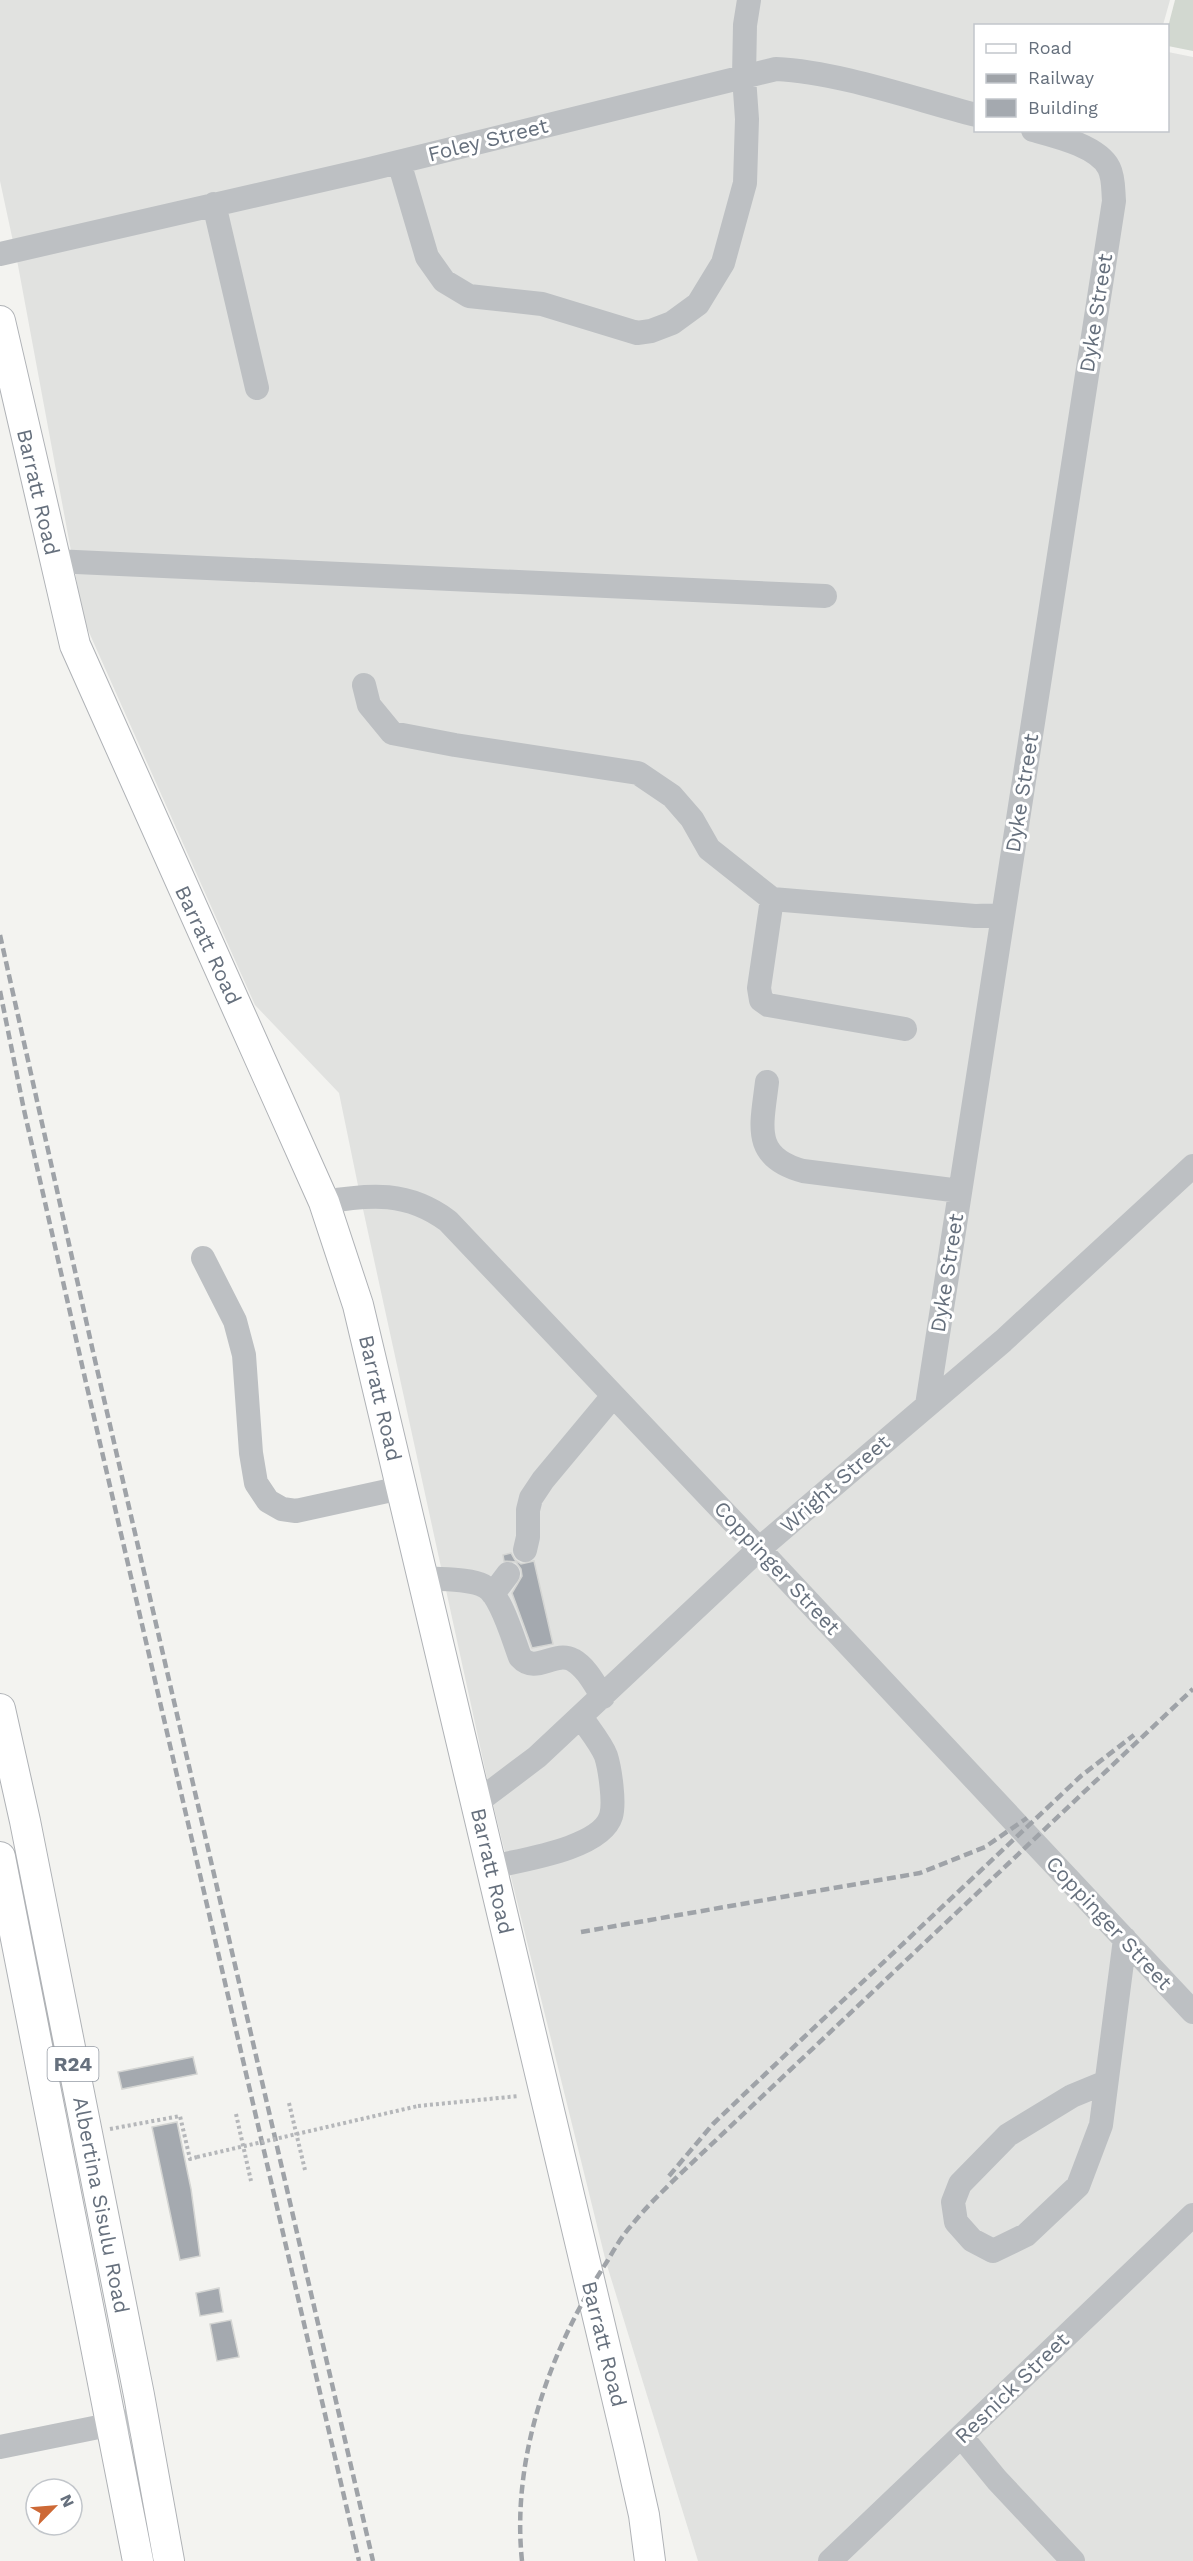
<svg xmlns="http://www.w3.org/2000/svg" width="1193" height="2561" font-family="'Work Sans',sans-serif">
	<rect width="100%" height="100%" fill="#f3f3f0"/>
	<!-- built -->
	<path fill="#e1e2e0" d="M 0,0 L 1170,0 L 1163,25 L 976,26 L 976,130 L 1168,130 L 1168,52 L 1193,57 L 1193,2561 L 698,2561 L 606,2262 L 490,1792 L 361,1200 L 339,1093 L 255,1005 L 84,621 L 17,260 L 0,181 Z"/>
	<!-- green -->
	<path fill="#d2d8d0" d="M 1175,0 L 1193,0 L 1193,51 L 1168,46 L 1168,27 Z"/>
	<!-- building -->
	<path fill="#a4a9af" stroke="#d4d5d3" stroke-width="1.5" d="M 511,1553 L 515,1560 L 521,1564 L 534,1561 L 553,1644 L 532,1648 L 512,1593 L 522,1576 L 521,1569 L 516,1562 L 504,1561 L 503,1555 Z
		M 193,2057 L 197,2074 L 122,2089 L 118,2072 Z
		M 177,2122 L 191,2189 L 200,2256 L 180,2260 L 152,2127 Z
		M 219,2288 L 223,2312 L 200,2316 L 196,2293 Z
		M 231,2320 L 239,2357 L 217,2361 L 210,2324 Z"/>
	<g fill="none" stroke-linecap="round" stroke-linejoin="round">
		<!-- major casing -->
		<g stroke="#afb2b6" stroke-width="32">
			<path id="major" d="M 0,321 L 75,645 L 324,1202 L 358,1305 L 629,2448 L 644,2515 L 650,2561
				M 0,1709 L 25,1821 L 139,2395 L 169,2561
				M 0,1857 L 138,2561"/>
		</g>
		<!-- path -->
		<path stroke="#b5b7ba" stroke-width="4" stroke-dasharray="3 3" stroke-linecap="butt" d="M 289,2103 L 305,2170
			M 418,2106 L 519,2096
			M 236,2114 L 251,2181
			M 110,2129 L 180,2116 L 190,2159 L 197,2157"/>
		<!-- minor -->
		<path stroke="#bdc0c3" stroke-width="24" d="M 399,162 L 427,257 L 444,281 L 469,296 L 542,304 L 637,333 L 651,331 L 672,323 L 698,304 L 723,263 L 745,183 L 747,119 L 744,77 L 745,25 L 749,0
			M 214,204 L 257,388
			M 0,254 L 366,170 L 776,69 C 839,72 914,99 976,115
			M 54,561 L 825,596
			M 364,685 L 369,705 L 392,733 L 455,745 L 638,773 L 672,796 L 692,819 L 709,849 L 772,899 L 975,916 L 1003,915
			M 772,899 L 759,988 L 761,1000 L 768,1005 L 905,1029
			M 767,1082 C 762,1125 751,1157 803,1171 L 960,1191
			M 324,1202 C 370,1194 408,1191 448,1221 L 759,1549 L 1193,2012
			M 203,1258 L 235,1321 L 244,1355 L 251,1453 L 256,1483 L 268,1501 L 282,1509 L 296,1511 L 401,1488
			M 927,1405 L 1114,201 C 1113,190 1114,178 1109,168 C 1098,146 1055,136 1033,130
			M 525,1550 L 528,1537 L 528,1510 L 531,1498 L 543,1480 L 613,1396
			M 423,1578 C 442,1580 468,1578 484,1586 C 501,1594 513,1639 520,1657 C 536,1675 554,1650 573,1660 C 587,1668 595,1685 603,1697
			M 493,1594 L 508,1574
			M 476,1803 L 537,1757 L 759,1549 L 1003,1341 L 1193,1166
			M 491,1867 C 520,1860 601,1849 611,1816 C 615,1803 610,1769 606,1756 C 601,1743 589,1729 581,1717
			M 1106,2082 L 1072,2096 L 1008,2135 L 960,2184 L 953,2202 L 956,2222 L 972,2240 L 993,2251 L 1026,2235 L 1078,2186 L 1101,2125 L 1125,1939
			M 961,2436 L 997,2480 L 1073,2561
			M 0,2447 L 143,2418
			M 830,2561 L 1193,2215"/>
		<!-- major -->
		<use href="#major" stroke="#fff" stroke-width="30"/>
		<!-- rail -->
		<path stroke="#9fa3a8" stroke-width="4.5" stroke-dasharray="9 4.5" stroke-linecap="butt" d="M 0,935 L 94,1356 L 373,2561
			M 0,991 L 24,1110 L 87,1387 L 359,2561
			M 581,1932 L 920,1873 L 985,1847 L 1027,1818
			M 669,2176 L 713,2124 L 801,2040 L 1081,1776 L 1134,1735
			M 522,2561 C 511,2456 551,2347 608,2260 C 615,2248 622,2236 631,2226 C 645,2208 662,2192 678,2176 L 1193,1689"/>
		<!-- path-bridge -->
		<path stroke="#b5b7ba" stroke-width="4" stroke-dasharray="3 3" stroke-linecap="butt" d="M 197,2157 L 418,2106"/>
	</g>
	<g text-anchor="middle" stroke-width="6" stroke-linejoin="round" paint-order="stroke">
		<!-- shield labels -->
		<rect fill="#fff" stroke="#949ba4" stroke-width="1.5" x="47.5" y="2047" width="51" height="34" rx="4.5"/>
		<g font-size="20" font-weight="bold" fill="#66707d">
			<text x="73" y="2071">R24</text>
		</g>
		<!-- street labels -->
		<g font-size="21" fill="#66707d" stroke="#fff">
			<text transform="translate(488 140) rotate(-14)" y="7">Foley Street</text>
			<text transform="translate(1096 313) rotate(-81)" y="7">Dyke Street</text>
			<text transform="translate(38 492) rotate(77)" y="7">Barratt Road</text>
			<text transform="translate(1022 793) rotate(-81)" y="7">Dyke Street</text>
			<text transform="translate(208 945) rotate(65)" y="7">Barratt Road</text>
			<text transform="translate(947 1273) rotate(-81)" y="7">Dyke Street</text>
			<text transform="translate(380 1398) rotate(77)" y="7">Barratt Road</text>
			<text transform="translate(835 1484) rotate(-41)" y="7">Wright Street</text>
			<text transform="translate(777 1568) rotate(47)" y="7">Coppinger Street</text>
			<text transform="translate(492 1871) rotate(77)" y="7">Barratt Road</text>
			<text transform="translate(1109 1923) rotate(47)" y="7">Coppinger Street</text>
			<text transform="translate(101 2205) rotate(79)" y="7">Albertina Sisulu Road</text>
			<text transform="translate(604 2344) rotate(76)" y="7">Barratt Road</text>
			<text transform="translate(1012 2388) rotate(-44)" y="7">Resnick Street</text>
		</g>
	</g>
	<!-- legend -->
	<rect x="974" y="24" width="195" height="108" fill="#ffffff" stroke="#c2c6cb" stroke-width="1.5"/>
	<rect x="986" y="44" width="30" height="9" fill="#ffffff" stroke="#c2c6cb" stroke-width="1.5"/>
	<text x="1028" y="54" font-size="18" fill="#66707d">Road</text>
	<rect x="986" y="74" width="30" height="9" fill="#9fa3a8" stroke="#c2c6cb" stroke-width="1.5"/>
	<text x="1028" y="84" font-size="18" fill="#66707d">Railway</text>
	<rect x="986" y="99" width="30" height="18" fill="#a4a9af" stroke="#c2c6cb" stroke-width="1.5"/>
	<text x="1028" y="114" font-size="18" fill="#66707d">Building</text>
	<!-- north arrow -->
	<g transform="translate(54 2507) rotate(65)"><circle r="28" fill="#ffffff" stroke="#c2c6cb" stroke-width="1.5"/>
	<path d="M0-4.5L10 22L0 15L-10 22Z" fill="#cd6936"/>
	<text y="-9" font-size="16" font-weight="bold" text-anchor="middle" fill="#66707d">N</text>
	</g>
</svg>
